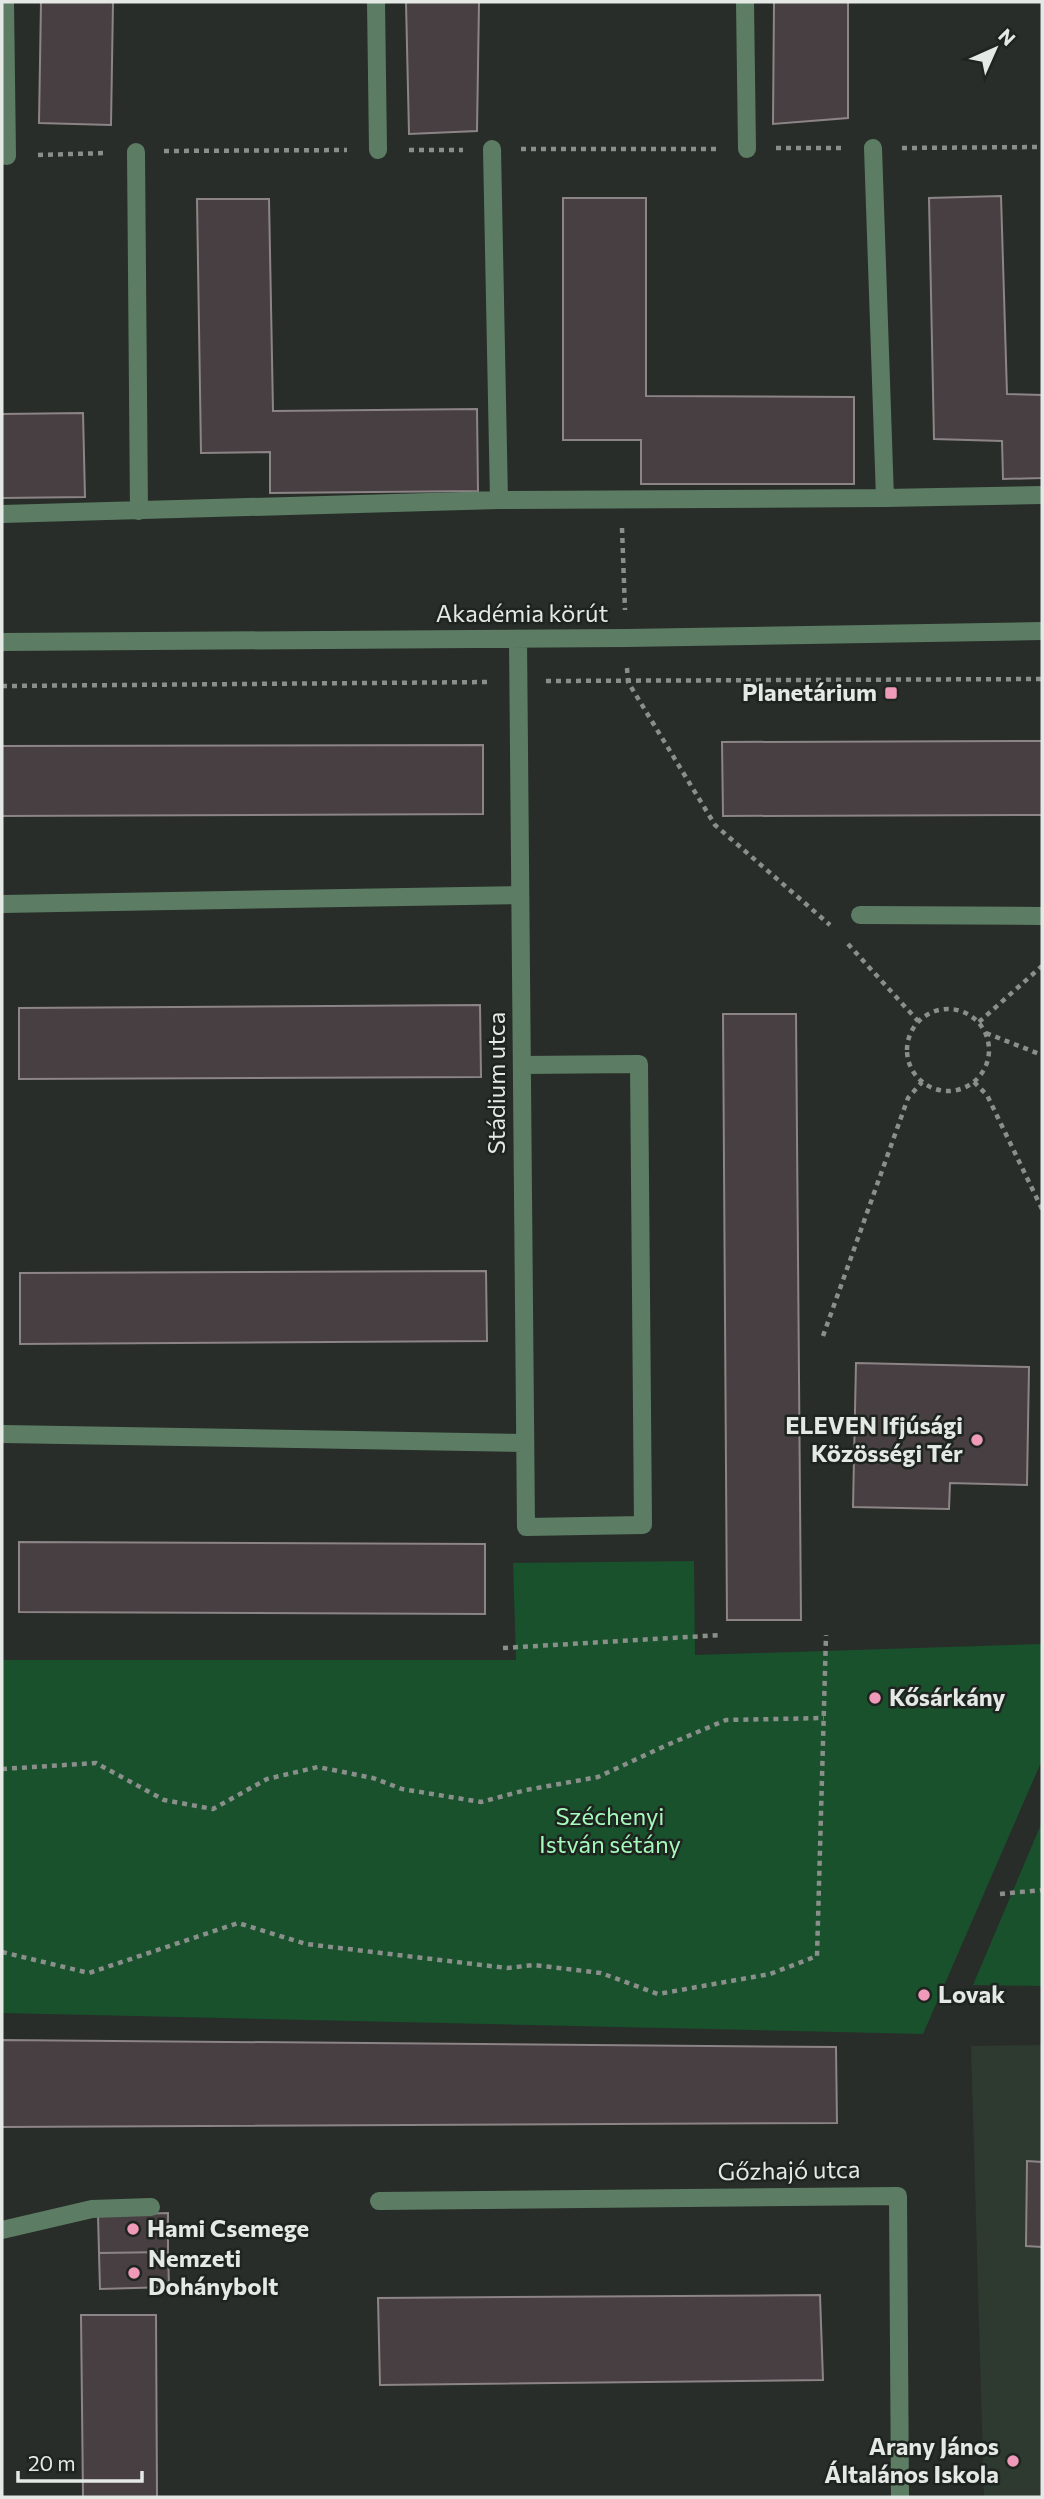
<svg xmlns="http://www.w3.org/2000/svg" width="1044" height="2499" font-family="Commissioner,sans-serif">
	<rect width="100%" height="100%" fill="#282d29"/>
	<!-- built -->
	<path fill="#2e3930" d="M 1042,2045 L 1042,2497 L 984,2497 L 971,2046 Z"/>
	<!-- green -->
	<path fill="#18512c" d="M 694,1561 L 695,1655 L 1042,1644 L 1042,1760 L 923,2034 L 2,2013 L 2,1660 L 516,1660 L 513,1563 Z
		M 1042,1822 L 1042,1986 L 973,1985 Z"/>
	<!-- building -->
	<path fill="#473f42" stroke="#8c8486" stroke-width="2" d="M 41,2 L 113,2 L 111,125 L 39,123 Z
		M 406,2 L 479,2 L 477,131 L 409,134 Z
		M 774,2 L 848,2 L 848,118 L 773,124 Z
		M 1001,196 L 1007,394 L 1042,395 L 1042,478 L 1003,479 L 1002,441 L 934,439 L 929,198 Z
		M 563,198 L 646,198 L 646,396 L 854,397 L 854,484 L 641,484 L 641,440 L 563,440 Z
		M 197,199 L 269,199 L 273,411 L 477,409 L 478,491 L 270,493 L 270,452 L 201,453 Z
		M 83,413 L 85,497 L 2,498 L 2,414 Z
		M 1042,741 L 1042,815 L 723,816 L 722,742 Z
		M 483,745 L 483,814 L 2,816 L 2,746 Z
		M 480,1005 L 481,1077 L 19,1079 L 19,1008 Z
		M 723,1014 L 796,1014 L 801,1620 L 727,1620 Z
		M 486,1271 L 487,1341 L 20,1344 L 20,1273 Z
		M 856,1363 L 1029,1367 L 1027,1485 L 950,1483 L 949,1509 L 853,1507 Z
		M 19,1542 L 485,1544 L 485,1614 L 19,1612 Z
		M 2,2040 L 836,2047 L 837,2123 L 2,2127 Z
		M 1027,2161 L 1042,2162 L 1042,2247 L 1026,2246 Z
		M 168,2213 L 168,2252 L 99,2253 L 98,2215 Z
		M 168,2252 L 169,2287 L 100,2289 L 99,2253 Z
		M 820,2295 L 823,2380 L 380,2385 L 378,2298 Z
		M 81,2315 L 156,2315 L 157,2497 L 83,2497 Z"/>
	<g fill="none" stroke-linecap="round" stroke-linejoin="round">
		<!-- path -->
		<path stroke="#8a8f8b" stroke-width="4.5" stroke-dasharray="5 5" stroke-linecap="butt" d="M 776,148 L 844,148
			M 902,148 L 1042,147
			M 521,149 L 718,149
			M 409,150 L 463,150
			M 164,151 L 347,150
			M 38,155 L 106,153
			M 622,528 L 625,610
			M 627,668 L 628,682 L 715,825 L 830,925
			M 546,681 L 1042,679
			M 2,686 L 488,682
			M 848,944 L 918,1021
			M907 1050a41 41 0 1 1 82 0a41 41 0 1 1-82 0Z
			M 979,1022 L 1042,966
			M 986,1033 L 1042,1055
			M 974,1082 L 987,1095 L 1042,1209
			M 823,1336 L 908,1098 L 922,1082
			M 503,1648 L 721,1635
			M 2,1769 L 96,1763 L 164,1800 L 213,1809 L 267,1779 L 318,1767 L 373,1778 L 402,1789 L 481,1802 L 526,1790 L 598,1777 L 667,1745 L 726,1720 L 824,1718
			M 1000,1894 L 1042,1890
			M 2,1952 L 89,1973 L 238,1923 L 306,1944 L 507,1968 L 534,1965 L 601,1973 L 658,1994 L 770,1974 L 817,1956 L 826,1635"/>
		<!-- minor -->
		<path stroke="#5c7d64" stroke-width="18" d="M 5,2 L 7,156
			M 376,2 L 378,150
			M 745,2 L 747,149
			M 873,148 L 885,498
			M 492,149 L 499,500
			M 136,152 L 139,511
			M 2,514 L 499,500 L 885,498 L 1042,495
			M 518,639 L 526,1527 L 643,1525 L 639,1064 L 522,1065
			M 2,642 L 626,638 L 1042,631
			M 2,904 L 520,895
			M 860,915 L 1042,916
			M 3,1434 L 525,1443
			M 379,2201 L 898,2196 L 900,2497
			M 2,2230 L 92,2209 L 151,2207"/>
	</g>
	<!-- markers -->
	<g fill="#ef9ab9" stroke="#1e241f" stroke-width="2.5">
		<rect x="884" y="686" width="14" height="14" rx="3.5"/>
		<circle cx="977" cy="1440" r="7"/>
		<circle cx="875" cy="1698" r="7"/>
		<circle cx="924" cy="1995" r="7"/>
		<circle cx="133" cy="2229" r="7"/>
		<circle cx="134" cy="2273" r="7"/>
		<circle cx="1013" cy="2461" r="7"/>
	</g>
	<g text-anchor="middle" stroke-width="5" stroke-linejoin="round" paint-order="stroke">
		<!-- street labels -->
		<g font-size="24" fill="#e5e9e6" stroke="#1e241f">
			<text x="522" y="622">Akadémia körút</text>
			<text transform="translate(497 1083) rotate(-90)" y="8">Stádium utca</text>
			<text transform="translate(789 2171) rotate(-1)" y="8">Gőzhajó utca</text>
		</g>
		<!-- poi labels -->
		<g font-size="24" font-weight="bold" fill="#e5e9e6" stroke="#1e241f" text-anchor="start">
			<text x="877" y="701" text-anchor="end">Planetárium</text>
			<text x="963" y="1434" text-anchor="end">ELEVEN Ifjúsági<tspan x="963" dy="28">Közösségi Tér</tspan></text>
			<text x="889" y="1706">Kősárkány</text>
			<text x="938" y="2003">Lovak</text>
			<text x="147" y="2237">Hami Csemege</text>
			<text x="148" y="2267">Nemzeti<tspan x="148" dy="28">Dohánybolt</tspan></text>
			<text x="999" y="2455" text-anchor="end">Arany János<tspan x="999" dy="28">Általános Iskola</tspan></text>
		</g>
		<!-- park labels -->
		<g font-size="24" fill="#a6fabb" stroke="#1e241f">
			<text x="610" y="1825">Széchenyi<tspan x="610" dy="28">István sétány</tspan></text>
		</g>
	</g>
	<!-- border -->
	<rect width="1044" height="2499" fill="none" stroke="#e5e9e6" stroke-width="7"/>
	<!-- north arrow -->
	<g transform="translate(995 49) rotate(45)" stroke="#1e241f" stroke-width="5" paint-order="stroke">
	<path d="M0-5L12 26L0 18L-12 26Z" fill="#e5e9e6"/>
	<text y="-10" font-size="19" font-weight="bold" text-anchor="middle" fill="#e5e9e6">N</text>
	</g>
	<!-- scale -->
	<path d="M18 2471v10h124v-10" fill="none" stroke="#e5e9e6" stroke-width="3.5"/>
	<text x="28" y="2471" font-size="21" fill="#e5e9e6" stroke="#1e241f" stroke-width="5" paint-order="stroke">20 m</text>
</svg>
